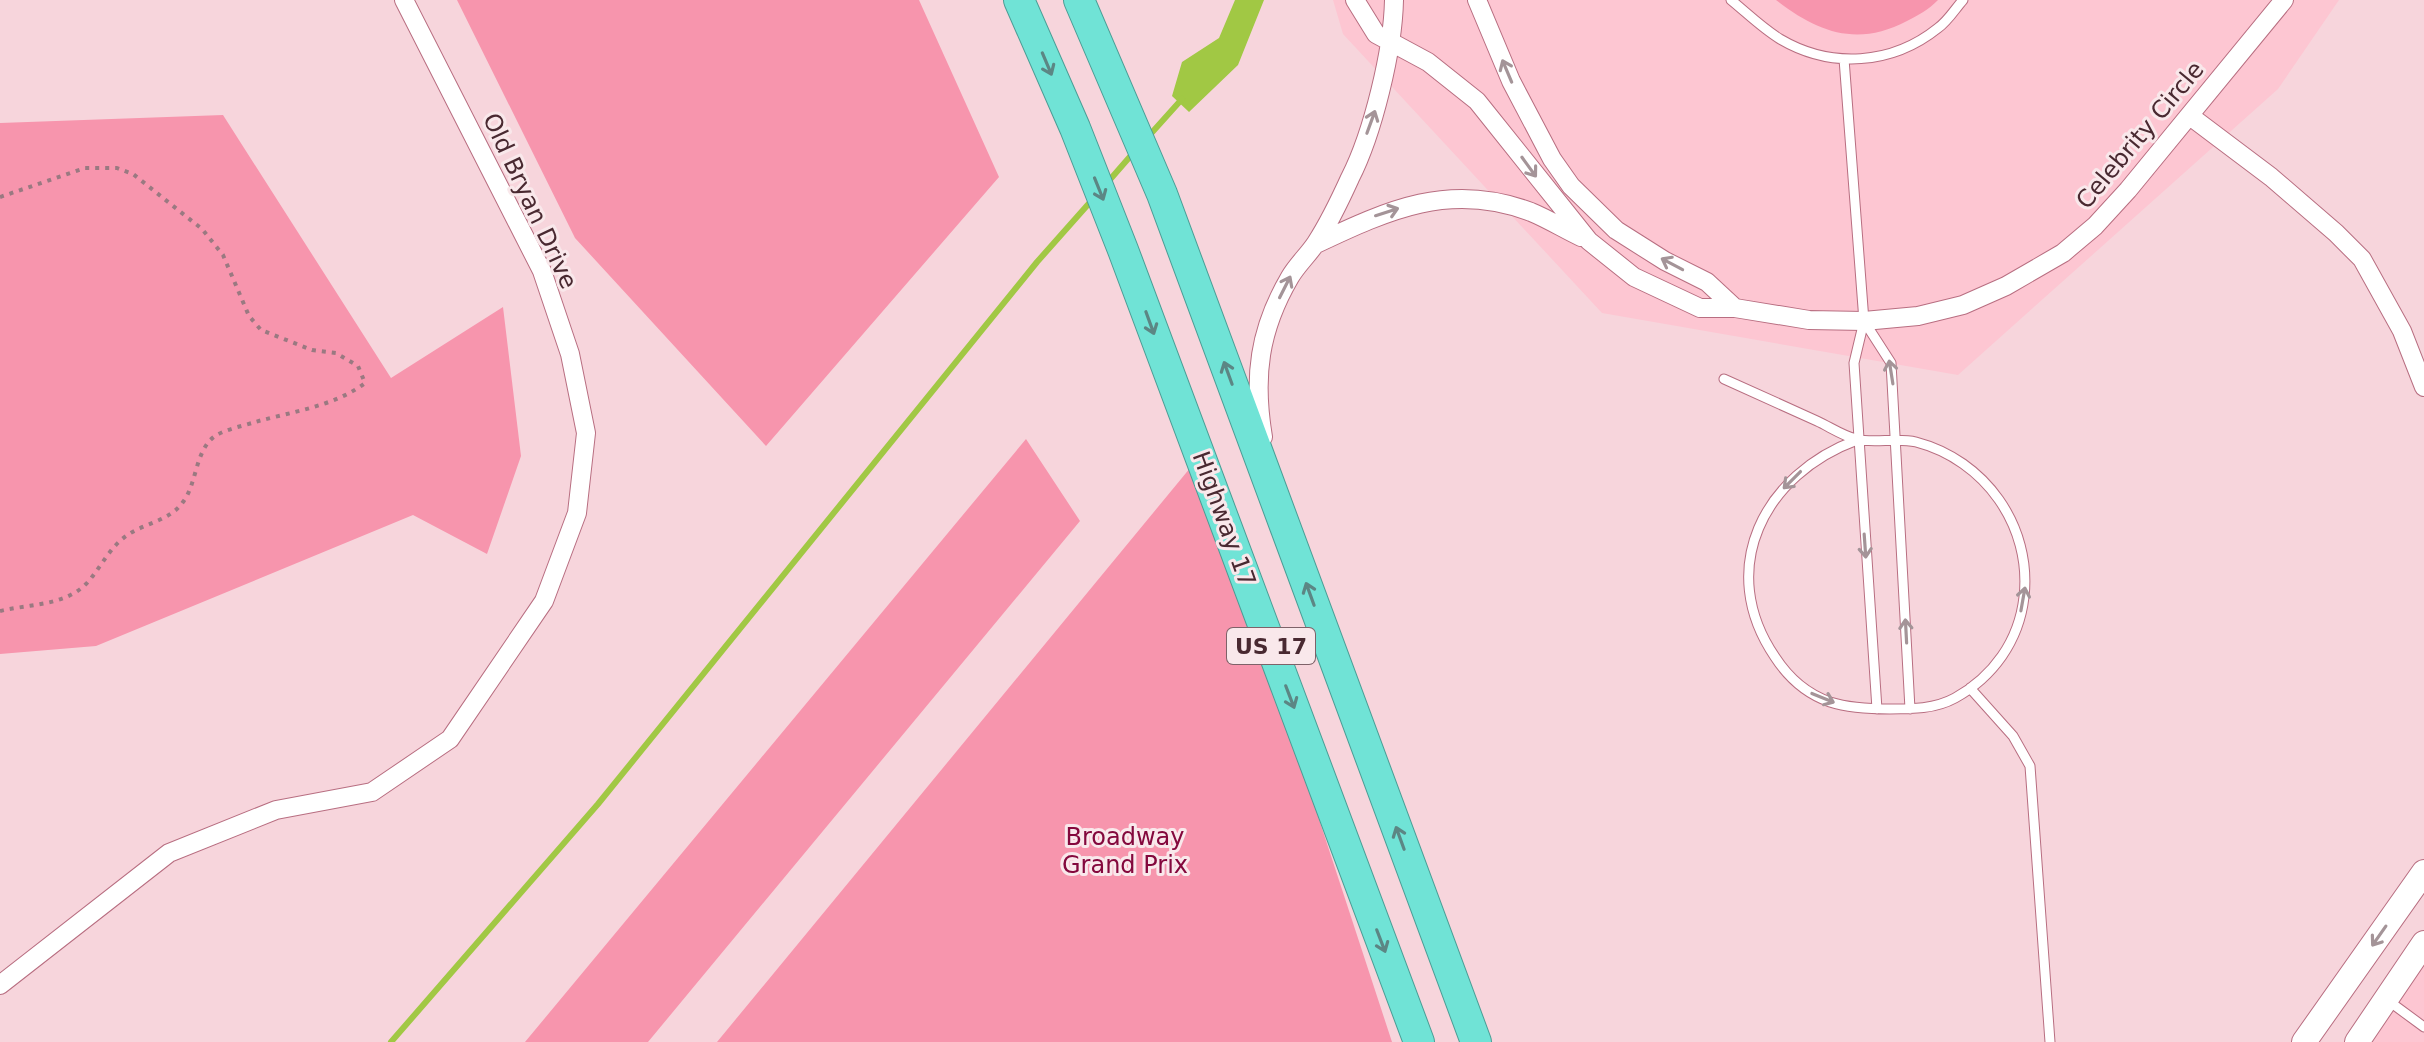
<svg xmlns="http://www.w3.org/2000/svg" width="2424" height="1042" font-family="'DejaVu Sans',sans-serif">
	<rect width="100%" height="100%" fill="#f7d5dc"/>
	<!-- built -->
	<path fill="#fdc6d2" d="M 1333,0 L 2339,0 L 2278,89 L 1958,375 L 1602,313 L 1343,34 Z
		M 2424,943 L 2424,1042 L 2357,1042 Z"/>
	<!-- green -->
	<path fill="#f795ad" d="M 457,0 L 919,0 L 999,177 L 766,446 L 575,238 Z
		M 1776,0 L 1938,0 C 1928,10 1919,15 1907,21 C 1858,47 1818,33 1776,0 Z
		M 223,115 L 391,378 L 503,307 L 521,456 L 487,554 L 413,515 L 96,646 L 0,654 L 0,123 Z
		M 1026,439 L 1080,521 L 648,1042 L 525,1042 Z
		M 1200,456 L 1392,1042 L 717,1042 Z"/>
	<!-- water -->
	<path fill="#a1c844" d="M 1235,0 L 1264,0 L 1238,65 L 1189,112 L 1172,96 L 1182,62 L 1219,38 Z"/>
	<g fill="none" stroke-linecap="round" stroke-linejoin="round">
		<!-- stream -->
		<path stroke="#a1c844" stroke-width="6" d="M 1147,138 L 1182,99
			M 1107,183 L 1134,152
			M 391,1042 L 598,804 L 1037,262 L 1092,200"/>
		<!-- service casing -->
		<g stroke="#b86e81" stroke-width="11">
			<path id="service" d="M 1731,0 C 1747,13 1762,28 1780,39 C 1831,69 1892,65 1938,28 C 1948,21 1955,9 1963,0
				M 1844,59 L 1864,321 L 1854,363 L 1877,709
				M 1864,321 L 1891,363 L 1910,709
				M 1724,379 C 1755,393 1786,407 1817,421 C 1830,427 1843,436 1856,439 C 1874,444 1896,437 1916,442 C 1985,460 2032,526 2024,597 C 2019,641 1993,677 1955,698 C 1935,709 1912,709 1890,709 C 1870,709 1849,708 1830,702 C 1807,694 1788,677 1775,657 C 1715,569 1764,474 1857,440
				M 1970,688 L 2013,736 L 2030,766 L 2050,1042
				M 2386,999 L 2424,1027"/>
		</g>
		<!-- minor casing -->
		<g stroke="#b86e81" stroke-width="20">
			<path id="minor" d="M 1355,0 L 1376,34 L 1428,62 L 1477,101 L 1589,241 L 1634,277 L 1700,308 L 1735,308 L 1809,320 L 1864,321 L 1918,316 L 1963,305 L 2006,286 L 2063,253 L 2095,226 L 2128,190 L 2284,0
				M 1477,0 L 1511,81 L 1552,159 L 1571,186 L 1616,230 L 1665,261 L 1707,282 L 1735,308
				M 2190,116 L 2271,177 L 2336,233 L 2362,259 L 2402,331 L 2424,387
				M 1316,244 C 1388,210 1450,181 1531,212 C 1548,219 1564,229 1581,237
				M 1263,437 C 1253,377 1259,330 1290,277 C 1297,265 1308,255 1316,243 C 1329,223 1340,200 1350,178 C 1373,133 1393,50 1394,0
				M 0,985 L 169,853 L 276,810 L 372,792 L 450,739 L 544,601 L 577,513 L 586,433 L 570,354 L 542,271 L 404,0"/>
		</g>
		<!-- secondary casing -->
		<g stroke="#b86e81" stroke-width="26">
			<path id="secondary" d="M 2304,1042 L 2424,872
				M 2357,1042 L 2424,943"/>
		</g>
		<!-- trunk casing -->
		<g stroke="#4b9d95" stroke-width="32">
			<path id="trunk" d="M 1019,0 L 1075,128 L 1123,250 L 1419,1042
				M 1079,0 L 1162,194 L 1476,1042"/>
		</g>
		<!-- path -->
		<path stroke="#9a7981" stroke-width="4" stroke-dasharray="4 6" stroke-linecap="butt" d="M 0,197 L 85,168 L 117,168 L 133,174 L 202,229 L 223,255 L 249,316 L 261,330 L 312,350 L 336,353 L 358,366 L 365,383 C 335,406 291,412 255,422 C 243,426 226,429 215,436 C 195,450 197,484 183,502 C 170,521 144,523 126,536 C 109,548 100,569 86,584 C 64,606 29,604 0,611"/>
		<!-- service -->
		<use href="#service" stroke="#fff" stroke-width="9"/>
		<!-- minor -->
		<use href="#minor" stroke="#fff" stroke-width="18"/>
		<!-- secondary -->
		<use href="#secondary" stroke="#fff" stroke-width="24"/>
		<!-- trunk -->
		<use href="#trunk" stroke="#70e3d6" stroke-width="30"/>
	</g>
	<!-- one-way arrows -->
	<defs><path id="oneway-shaft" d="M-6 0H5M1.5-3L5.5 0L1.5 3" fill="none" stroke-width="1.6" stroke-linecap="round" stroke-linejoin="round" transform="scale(2)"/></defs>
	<g stroke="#5c8684">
		<use href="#oneway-shaft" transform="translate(1047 64) rotate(67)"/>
		<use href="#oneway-shaft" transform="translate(1099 189) rotate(68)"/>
		<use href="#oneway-shaft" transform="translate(1150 323) rotate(70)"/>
		<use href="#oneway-shaft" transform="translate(1228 373) rotate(-110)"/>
		<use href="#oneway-shaft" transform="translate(1310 594) rotate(-110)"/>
		<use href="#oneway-shaft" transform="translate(1290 697) rotate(69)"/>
		<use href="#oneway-shaft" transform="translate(1400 838) rotate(-110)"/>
		<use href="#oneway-shaft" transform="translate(1381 941) rotate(69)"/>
	</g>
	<g stroke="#a49498">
		<use href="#oneway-shaft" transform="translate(1507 71) rotate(-113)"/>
		<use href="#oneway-shaft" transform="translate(1371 122) rotate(-70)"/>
		<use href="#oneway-shaft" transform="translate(1529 167) rotate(54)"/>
		<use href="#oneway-shaft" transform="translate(1387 212) rotate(-18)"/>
		<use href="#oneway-shaft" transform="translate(1672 264) rotate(-152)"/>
		<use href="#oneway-shaft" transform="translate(1285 287) rotate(-63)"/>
		<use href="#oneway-shaft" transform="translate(1891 372) rotate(-99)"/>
		<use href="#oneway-shaft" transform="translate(1792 480) rotate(135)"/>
		<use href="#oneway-shaft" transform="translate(1865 546) rotate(86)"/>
		<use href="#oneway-shaft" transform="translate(2023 599) rotate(-80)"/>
		<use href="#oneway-shaft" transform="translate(1906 631) rotate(-93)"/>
		<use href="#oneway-shaft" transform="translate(1823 698) rotate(22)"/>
		<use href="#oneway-shaft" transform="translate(2379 936) rotate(125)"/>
	</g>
	<g text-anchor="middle" stroke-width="6" stroke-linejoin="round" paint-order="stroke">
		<!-- shield labels -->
		<rect fill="#f9e8eb" stroke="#7e6269" stroke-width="2" x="1227" y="628" width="88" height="36" rx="6"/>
		<g font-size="22" font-weight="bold" fill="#492931">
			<text x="1271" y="654">US 17</text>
		</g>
		<!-- street labels -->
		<g font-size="24" fill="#492931" stroke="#f9e8eb">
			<text transform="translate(2140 135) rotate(-50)" y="8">Celebrity Circle</text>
			<text transform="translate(530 201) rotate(65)" y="8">Old Bryan Drive</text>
			<text transform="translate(1224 519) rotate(70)" y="8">Highway 17</text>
		</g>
		<!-- park labels -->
		<g font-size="24" fill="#84083d" stroke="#f9e8eb">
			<text x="1125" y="845">Broadway<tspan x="1125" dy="28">Grand Prix</tspan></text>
		</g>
	</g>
</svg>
